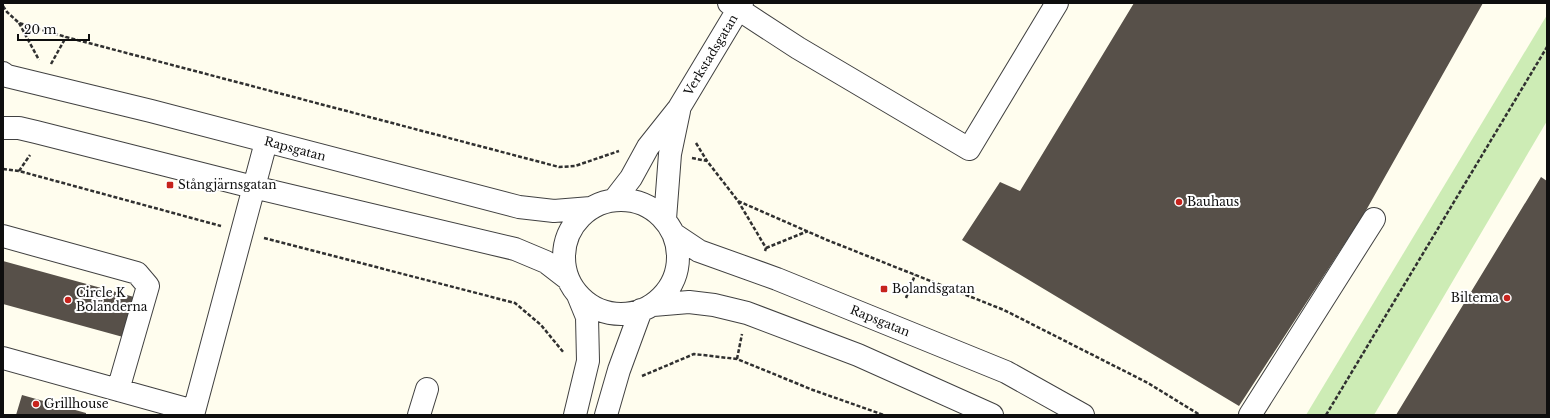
<svg xmlns="http://www.w3.org/2000/svg" width="1550" height="418" font-family="'Libre Baskerville',serif">
	<rect width="100%" height="100%" fill="#fffdee"/>
	<!-- green -->
	<path fill="#cdecb5" d="M 1547,15 L 1547,121 L 1374,415 L 1306,415 Z"/>
	<!-- building -->
	<path fill="#575049" d="M 1134,3 L 1483,3 L 1364,214 L 1239,406 L 962,240 L 1000,182 L 1020,191 Z
		M 1541,177 L 1547,181 L 1547,415 L 1396,415 Z
		M 3,261 L 134,297 L 123,337 L 3,304 Z
		M 22,395 L 86,413 L 86,415 L 16,415 Z"/>
	<g fill="none" stroke-linecap="round" stroke-linejoin="round">
		<!-- minor casing -->
		<g stroke="#414141" stroke-width="24">
			<path id="minor" d="M 729,3 L 798,48 L 969,149 L 1057,3
				M 3,73 L 7,76 L 151,111 L 519,207 L 554,211 L 591,208
				M 3,128 L 19,128 L 36,132 L 253,187 L 515,249 L 546,262 L 568,279
				M564 257a57 57 0 1 1 114 0a57 57 0 1 1-114 0Z
				M 614,200 L 631,178 L 648,147 L 679,108 L 742,3
				M 665,219 L 670,154 L 679,111
				M 675,235 L 699,251 L 777,279 L 1006,372 L 1083,415
				M 3,236 L 137,273 L 148,286 L 118,390
				M 653,305 L 689,302 L 714,305 L 747,313 L 858,355 L 992,415
				M 3,358 L 194,411
				M 193,415 L 266,142
				M 419,415 L 427,389
				M 575,415 L 588,361 L 587,317 L 578,295
				M 606,415 L 619,370 L 641,310
				M 1250,415 L 1374,219"/>
		</g>
		<!-- path -->
		<path stroke="#303030" stroke-width="2.5" stroke-dasharray="4 2" stroke-linecap="butt" d="M 3,6 L 7,12 L 19,23 L 66,37 L 559,167 L 575,166 L 619,151
			M 19,23 L 39,60
			M 51,64 L 66,37
			M 696,143 L 707,161
			M 692,158 L 707,161 L 738,201 L 827,240 L 1004,310 L 1148,383 L 1200,415
			M 3,169 L 19,171 L 221,226
			M 19,171 L 30,155
			M 738,201 L 766,248 L 765,251
			M 264,238 L 515,303 L 541,325 L 564,353
			M 766,248 L 808,231
			M 906,298 L 915,275
			M 737,359 L 742,334
			M 642,376 L 694,354 L 737,359 L 813,390 L 884,415
			M 1326,415 L 1547,47"/>
		<!-- minor -->
		<use href="#minor" stroke="#fff" stroke-width="22"/>
	</g>
	<!-- markers -->
	<g fill="#c6231d" stroke="#fff" stroke-width="1.5">
		<rect x="166" y="181" width="8" height="8" rx="2"/>
		<circle cx="1179" cy="202" r="4"/>
		<rect x="880" y="285" width="8" height="8" rx="2"/>
		<circle cx="1507" cy="298" r="4"/>
		<circle cx="68" cy="300" r="4"/>
		<circle cx="36" cy="404" r="4"/>
	</g>
	<g text-anchor="middle" stroke-width="4" stroke-linejoin="round" paint-order="stroke">
		<!-- street labels -->
		<g font-size="12" fill="#0e0e0e" stroke="#fff">
			<text transform="translate(711 55) rotate(-59)" y="4">Verkstadsgatan</text>
			<text transform="translate(295 149) rotate(15)" y="4">Rapsgatan</text>
			<text transform="translate(880 321) rotate(22)" y="4">Rapsgatan</text>
		</g>
		<!-- poi labels -->
		<g font-size="12" fill="#0e0e0e" stroke="#fff" text-anchor="start">
			<text x="178" y="189">Stångjärnsgatan</text>
			<text x="1187" y="206">Bauhaus</text>
			<text x="892" y="293">Bolandsgatan</text>
			<text x="76" y="297">Circle K<tspan x="76" dy="14">Boländerna</tspan></text>
			<text x="1499" y="302" text-anchor="end">Biltema</text>
			<text x="44" y="408">Grillhouse</text>
		</g>
	</g>
	<!-- border -->
	<rect width="1550" height="418" fill="none" stroke="#0e0e0e" stroke-width="8"/>
	<!-- scale -->
	<path d="M18 34v6h71v-6" fill="none" stroke="#0e0e0e" stroke-width="2"/>
	<text x="24" y="34" font-size="12" fill="#0e0e0e" stroke="#ffffff" stroke-width="3" paint-order="stroke">20 m</text>
</svg>
